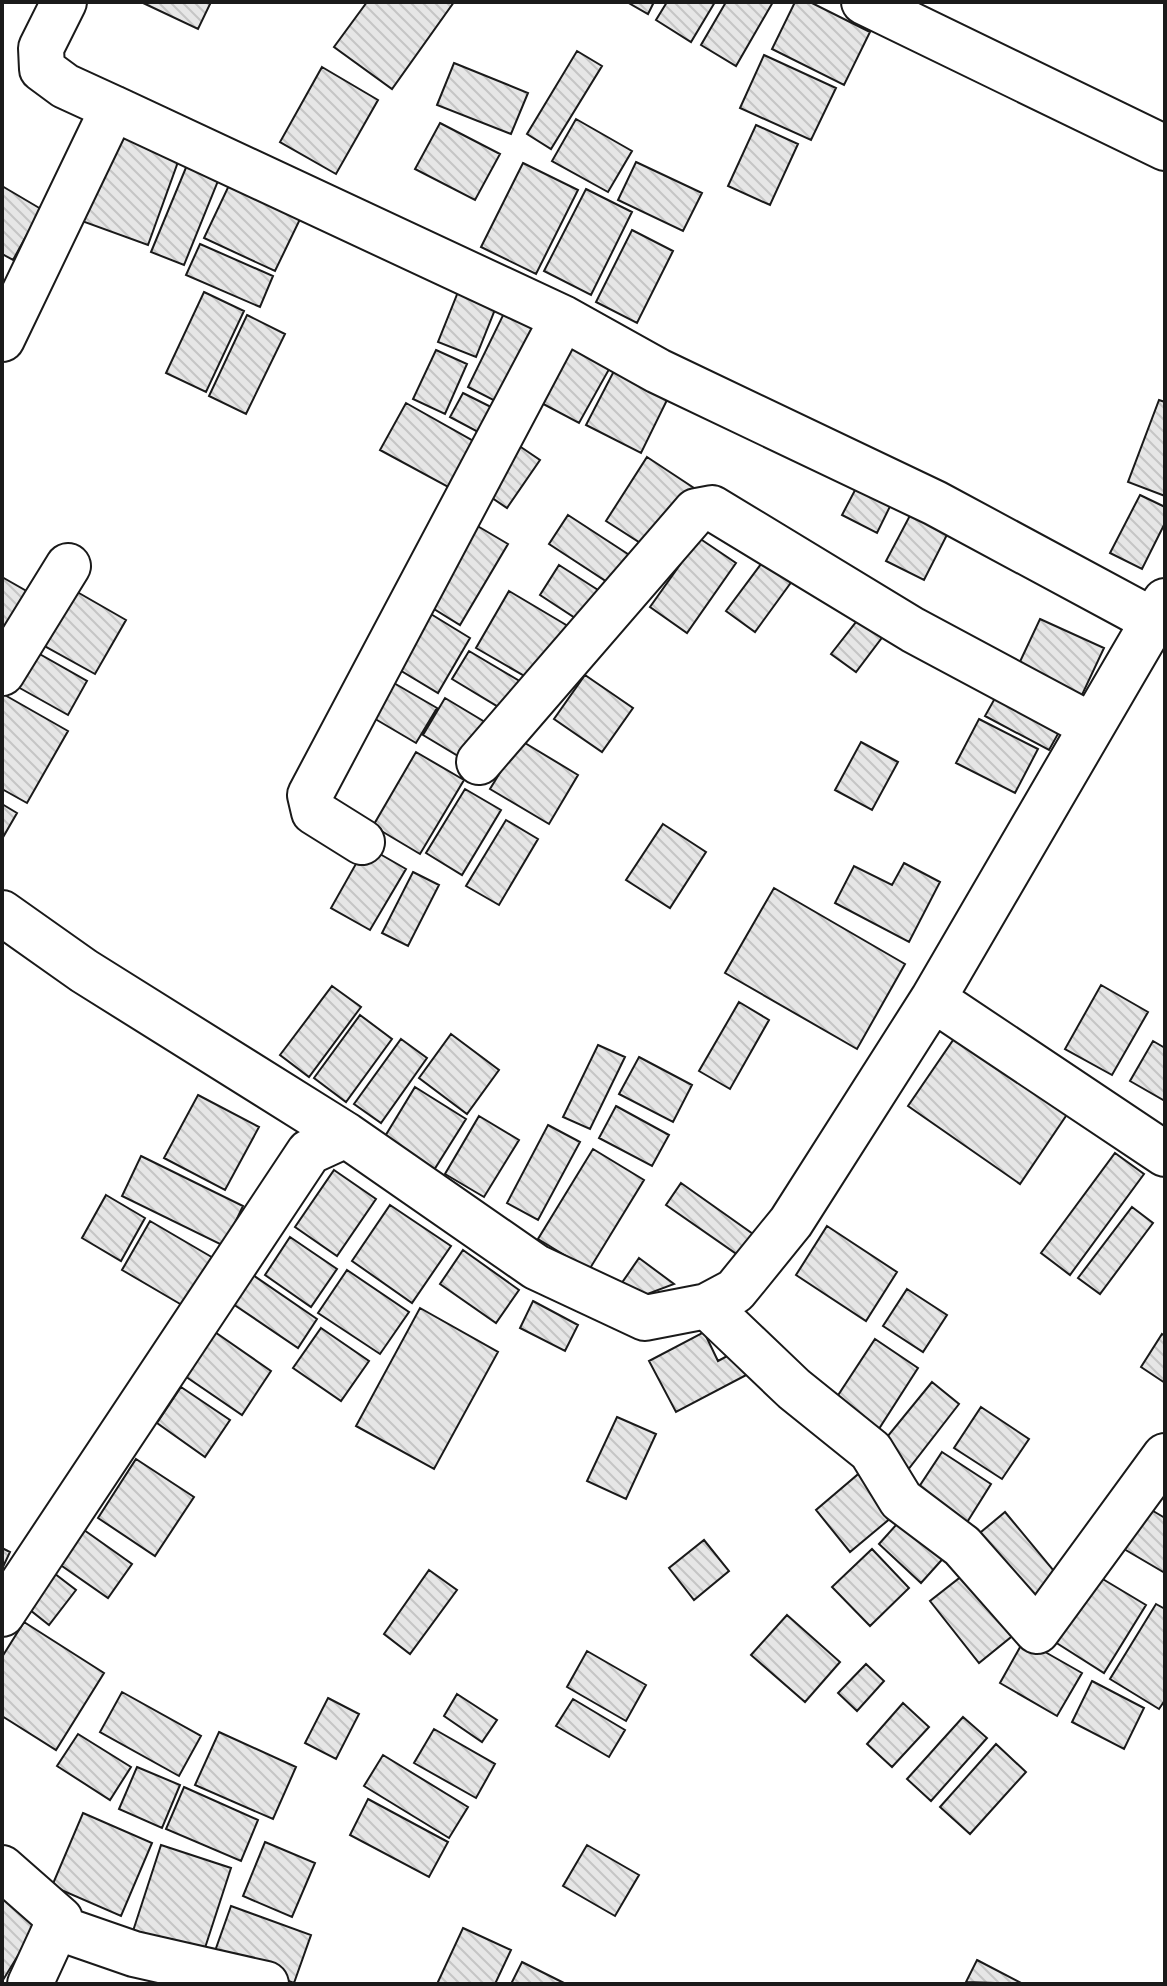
<svg xmlns="http://www.w3.org/2000/svg" width="1167" height="1986" font-family="Poppins,sans-serif">
	<defs>
		<pattern id="building-back-hatch" width="6" height="6" patternUnits="userSpaceOnUse" patternTransform="scale(2)"><rect width="6" height="6" fill="#e6e6e6"/><path d="M-1 5l2 2M0 0l6 6M5-1l2 2" fill="none" stroke="#c5c5c5"/></pattern>
	</defs>
	<rect width="100%" height="100%" fill="#fff"/>
	<!-- building -->
	<path fill="url(#building-back-hatch)" stroke="#1a1a1a" stroke-width="2" d="M 141,2 L 211,2 L 198,29 Z
		M 367,2 L 454,2 L 392,89 L 334,47 Z
		M 627,2 L 654,2 L 648,14 Z
		M 667,2 L 715,2 L 691,42 L 656,20 Z
		M 726,2 L 773,2 L 736,66 L 701,45 Z
		M 795,2 L 810,2 L 870,32 L 844,85 L 772,49 Z
		M 577,51 L 602,66 L 551,149 L 527,134 Z
		M 764,55 L 836,88 L 811,140 L 740,108 Z
		M 454,63 L 528,93 L 511,134 L 437,105 Z
		M 322,67 L 378,100 L 336,174 L 280,142 Z
		M 576,119 L 632,151 L 608,192 L 552,161 Z
		M 114,123 L 183,148 L 148,245 L 79,220 Z
		M 440,123 L 500,154 L 475,200 L 415,169 Z
		M 756,125 L 798,144 L 770,205 L 728,186 Z
		M 192,153 L 224,166 L 184,265 L 151,252 Z
		M 636,162 L 702,193 L 683,231 L 618,200 Z
		M 523,163 L 578,190 L 536,274 L 481,247 Z
		M 232,179 L 303,213 L 275,271 L 204,238 Z
		M 2,186 L 41,209 L 13,260 L 2,254 Z
		M 586,189 L 632,212 L 591,295 L 544,271 Z
		M 632,230 L 673,251 L 637,323 L 596,302 Z
		M 200,244 L 273,276 L 260,307 L 186,275 Z
		M 204,292 L 244,311 L 206,392 L 166,373 Z
		M 458,292 L 496,307 L 476,357 L 438,342 Z
		M 510,301 L 547,319 L 505,406 L 468,387 Z
		M 247,315 L 285,334 L 246,414 L 209,396 Z
		M 565,338 L 612,364 L 579,423 L 532,398 Z
		M 436,350 L 467,364 L 445,414 L 413,399 Z
		M 615,369 L 669,396 L 641,453 L 586,425 Z
		M 463,393 L 507,415 L 493,440 L 450,417 Z
		M 1159,400 L 1165,402 L 1165,496 L 1128,482 Z
		M 406,403 L 475,442 L 450,488 L 380,450 Z
		M 509,439 L 540,460 L 507,508 L 476,487 Z
		M 647,457 L 694,488 L 653,551 L 606,521 Z
		M 864,473 L 898,490 L 877,533 L 842,515 Z
		M 1140,495 L 1165,507 L 1165,523 L 1142,569 L 1110,553 Z
		M 915,506 L 952,525 L 924,580 L 886,561 Z
		M 568,515 L 637,560 L 618,589 L 549,544 Z
		M 469,521 L 508,544 L 460,625 L 421,601 Z
		M 699,538 L 736,563 L 687,633 L 650,607 Z
		M 767,556 L 795,577 L 755,632 L 726,611 Z
		M 559,565 L 609,597 L 589,627 L 540,595 Z
		M 2,577 L 37,597 L 2,634 Z
		M 72,589 L 126,620 L 95,674 L 41,644 Z
		M 509,591 L 573,629 L 540,685 L 476,648 Z
		M 421,608 L 470,638 L 438,693 L 388,663 Z
		M 860,617 L 884,635 L 856,672 L 831,654 Z
		M 1040,619 L 1104,648 L 1081,697 L 1017,668 Z
		M 29,648 L 87,681 L 68,715 L 9,682 Z
		M 469,651 L 528,686 L 510,714 L 452,679 Z
		M 380,675 L 437,708 L 416,743 L 360,710 Z
		M 585,675 L 633,708 L 602,752 L 554,719 Z
		M 999,691 L 1063,725 L 1049,750 L 985,716 Z
		M 3,694 L 68,731 L 27,803 L 2,789 Z
		M 445,698 L 495,728 L 473,765 L 423,735 Z
		M 979,719 L 1038,749 L 1015,793 L 956,763 Z
		M 520,740 L 578,775 L 549,824 L 490,789 Z
		M 861,742 L 898,762 L 872,810 L 835,790 Z
		M 416,752 L 464,780 L 420,854 L 373,826 Z
		M 465,789 L 501,810 L 462,875 L 426,853 Z
		M 2,804 L 17,813 L 2,839 Z
		M 506,820 L 538,839 L 499,905 L 466,886 Z
		M 663,824 L 706,852 L 670,908 L 626,880 Z
		M 366,846 L 406,869 L 370,930 L 331,908 Z
		M 904,863 L 940,882 L 909,942 L 835,903 L 854,866 L 892,885 Z
		M 413,872 L 439,885 L 408,946 L 382,933 Z
		M 774,888 L 905,964 L 857,1049 L 725,973 Z
		M 1101,985 L 1148,1012 L 1112,1075 L 1065,1049 Z
		M 332,986 L 361,1007 L 309,1077 L 280,1055 Z
		M 739,1002 L 769,1020 L 730,1089 L 699,1071 Z
		M 360,1015 L 392,1039 L 346,1102 L 314,1078 Z
		M 960,1030 L 1072,1107 L 1020,1184 L 908,1106 Z
		M 451,1034 L 499,1070 L 467,1114 L 419,1078 Z
		M 401,1039 L 427,1058 L 381,1123 L 354,1104 Z
		M 1153,1041 L 1165,1048 L 1165,1101 L 1130,1081 Z
		M 598,1045 L 625,1057 L 590,1129 L 563,1117 Z
		M 639,1057 L 692,1085 L 673,1122 L 619,1094 Z
		M 415,1087 L 466,1119 L 434,1170 L 384,1138 Z
		M 198,1095 L 259,1127 L 225,1190 L 164,1158 Z
		M 616,1106 L 669,1135 L 652,1166 L 599,1138 Z
		M 479,1116 L 519,1140 L 484,1197 L 445,1174 Z
		M 548,1125 L 580,1142 L 538,1220 L 507,1203 Z
		M 593,1149 L 644,1180 L 589,1270 L 538,1239 Z
		M 1115,1153 L 1144,1174 L 1070,1275 L 1041,1253 Z
		M 141,1156 L 243,1206 L 224,1246 L 122,1196 Z
		M 334,1170 L 376,1199 L 337,1256 L 295,1227 Z
		M 681,1183 L 753,1234 L 738,1255 L 666,1205 Z
		M 106,1195 L 145,1218 L 121,1261 L 82,1238 Z
		M 390,1205 L 451,1246 L 412,1303 L 352,1261 Z
		M 1132,1207 L 1153,1223 L 1100,1294 L 1078,1278 Z
		M 150,1221 L 215,1259 L 187,1308 L 122,1270 Z
		M 827,1226 L 897,1272 L 866,1321 L 796,1275 Z
		M 290,1237 L 337,1269 L 311,1307 L 265,1275 Z
		M 463,1250 L 519,1290 L 496,1323 L 440,1284 Z
		M 639,1258 L 674,1284 L 637,1298 L 619,1287 Z
		M 347,1270 L 409,1312 L 380,1354 L 318,1313 Z
		M 253,1275 L 317,1319 L 298,1348 L 233,1304 Z
		M 907,1289 L 947,1315 L 923,1352 L 883,1326 Z
		M 533,1301 L 578,1325 L 565,1351 L 520,1328 Z
		M 420,1308 L 498,1352 L 434,1469 L 356,1426 Z
		M 321,1328 L 369,1361 L 341,1401 L 293,1368 Z
		M 212,1330 L 271,1371 L 242,1415 L 182,1374 Z
		M 704,1332 L 718,1361 L 740,1349 L 752,1372 L 676,1412 L 649,1361 Z
		M 1162,1334 L 1165,1336 L 1165,1383 L 1141,1367 Z
		M 875,1339 L 918,1368 L 875,1435 L 831,1406 Z
		M 932,1382 L 959,1404 L 907,1471 L 878,1448 Z
		M 181,1387 L 230,1420 L 205,1457 L 157,1423 Z
		M 981,1407 L 1029,1439 L 1002,1479 L 954,1448 Z
		M 617,1417 L 656,1434 L 626,1499 L 587,1481 Z
		M 942,1452 L 991,1484 L 961,1532 L 911,1499 Z
		M 136,1459 L 194,1497 L 155,1556 L 98,1518 Z
		M 863,1470 L 898,1512 L 850,1552 L 816,1510 Z
		M 1148,1508 L 1165,1518 L 1165,1573 L 1124,1549 Z
		M 1005,1512 L 1059,1577 L 1029,1602 L 975,1537 Z
		M 905,1515 L 948,1553 L 921,1583 L 879,1544 Z
		M 77,1525 L 132,1564 L 108,1598 L 52,1559 Z
		M 704,1540 L 729,1571 L 694,1600 L 669,1568 Z
		M 2,1548 L 10,1552 L 2,1569 Z
		M 872,1549 L 909,1588 L 870,1626 L 832,1587 Z
		M 46,1567 L 76,1590 L 49,1625 L 20,1602 Z
		M 429,1570 L 457,1590 L 410,1654 L 384,1634 Z
		M 967,1572 L 1016,1633 L 979,1663 L 930,1601 Z
		M 1096,1575 L 1146,1605 L 1104,1673 L 1055,1642 Z
		M 1156,1604 L 1165,1609 L 1165,1700 L 1159,1709 L 1110,1679 Z
		M 787,1615 L 840,1662 L 805,1702 L 751,1655 Z
		M 24,1622 L 104,1673 L 56,1750 L 2,1716 L 2,1657 Z
		M 1024,1640 L 1082,1673 L 1057,1716 L 1000,1683 Z
		M 587,1651 L 646,1685 L 626,1721 L 567,1687 Z
		M 866,1664 L 884,1681 L 857,1711 L 838,1693 Z
		M 1092,1681 L 1144,1708 L 1124,1749 L 1072,1722 Z
		M 122,1692 L 201,1736 L 179,1776 L 100,1732 Z
		M 457,1694 L 497,1720 L 482,1742 L 444,1716 Z
		M 328,1698 L 359,1714 L 336,1759 L 305,1743 Z
		M 573,1699 L 625,1730 L 609,1757 L 556,1726 Z
		M 903,1703 L 929,1727 L 892,1767 L 867,1744 Z
		M 963,1717 L 987,1738 L 931,1801 L 907,1779 Z
		M 434,1729 L 495,1764 L 476,1798 L 414,1763 Z
		M 219,1732 L 296,1767 L 273,1819 L 195,1785 Z
		M 78,1734 L 131,1767 L 110,1800 L 57,1766 Z
		M 996,1744 L 1026,1772 L 970,1834 L 940,1807 Z
		M 383,1755 L 468,1807 L 449,1838 L 364,1786 Z
		M 137,1767 L 180,1785 L 162,1828 L 119,1809 Z
		M 184,1787 L 258,1820 L 241,1861 L 166,1829 Z
		M 368,1799 L 448,1842 L 429,1877 L 350,1835 Z
		M 83,1813 L 152,1843 L 121,1916 L 52,1886 Z
		M 265,1842 L 315,1863 L 292,1917 L 243,1896 Z
		M 161,1845 L 231,1868 L 203,1954 L 133,1931 Z
		M 587,1845 L 639,1875 L 615,1916 L 563,1886 Z
		M 2,1894 L 41,1918 L 3,1980 L 2,1979 Z
		M 231,1906 L 311,1935 L 294,1983 L 214,1954 Z
		M 463,1928 L 511,1950 L 495,1984 L 437,1984 Z
		M 977,1960 L 1023,1984 L 966,1982 Z
		M 522,1962 L 566,1984 L 511,1984 Z"/>
	<g fill="none" stroke-linecap="round" stroke-linejoin="round">
		<!-- minor casing -->
		<g stroke="#1a1a1a" stroke-width="48">
			<path id="minor" d="M 864,2 L 1165,148
				M 113,108 L 563,318 L 658,371 L 935,503 L 1156,622
				M 2,339 L 113,108 L 65,86 L 42,69 L 41,48 L 64,2
				M 2,673 L 68,566
				M 479,762 L 696,511 L 712,508 L 913,630 L 1092,726
				M 362,842 L 314,812 L 310,795 L 563,318
				M 2,913 L 84,971 L 346,1135
				M 933,999 L 1165,601
				M 707,1306 L 794,1389 L 871,1451 L 901,1500 L 962,1546 L 1037,1631 L 1165,1456
				M 2,1614 L 309,1152 L 346,1135 L 536,1267 L 645,1318 L 707,1306 L 735,1291 L 791,1222 L 933,999 L 1165,1154
				M 2,1868 L 60,1919 L 30,1984
				M 59,1928 L 134,1954 L 266,1984"/>
		</g>
		<!-- minor -->
		<use href="#minor" stroke="#fff" stroke-width="44"/>
	</g>
	<!-- border -->
	<rect width="1167" height="1986" fill="none" stroke="#1a1a1a" stroke-width="8"/>
</svg>
